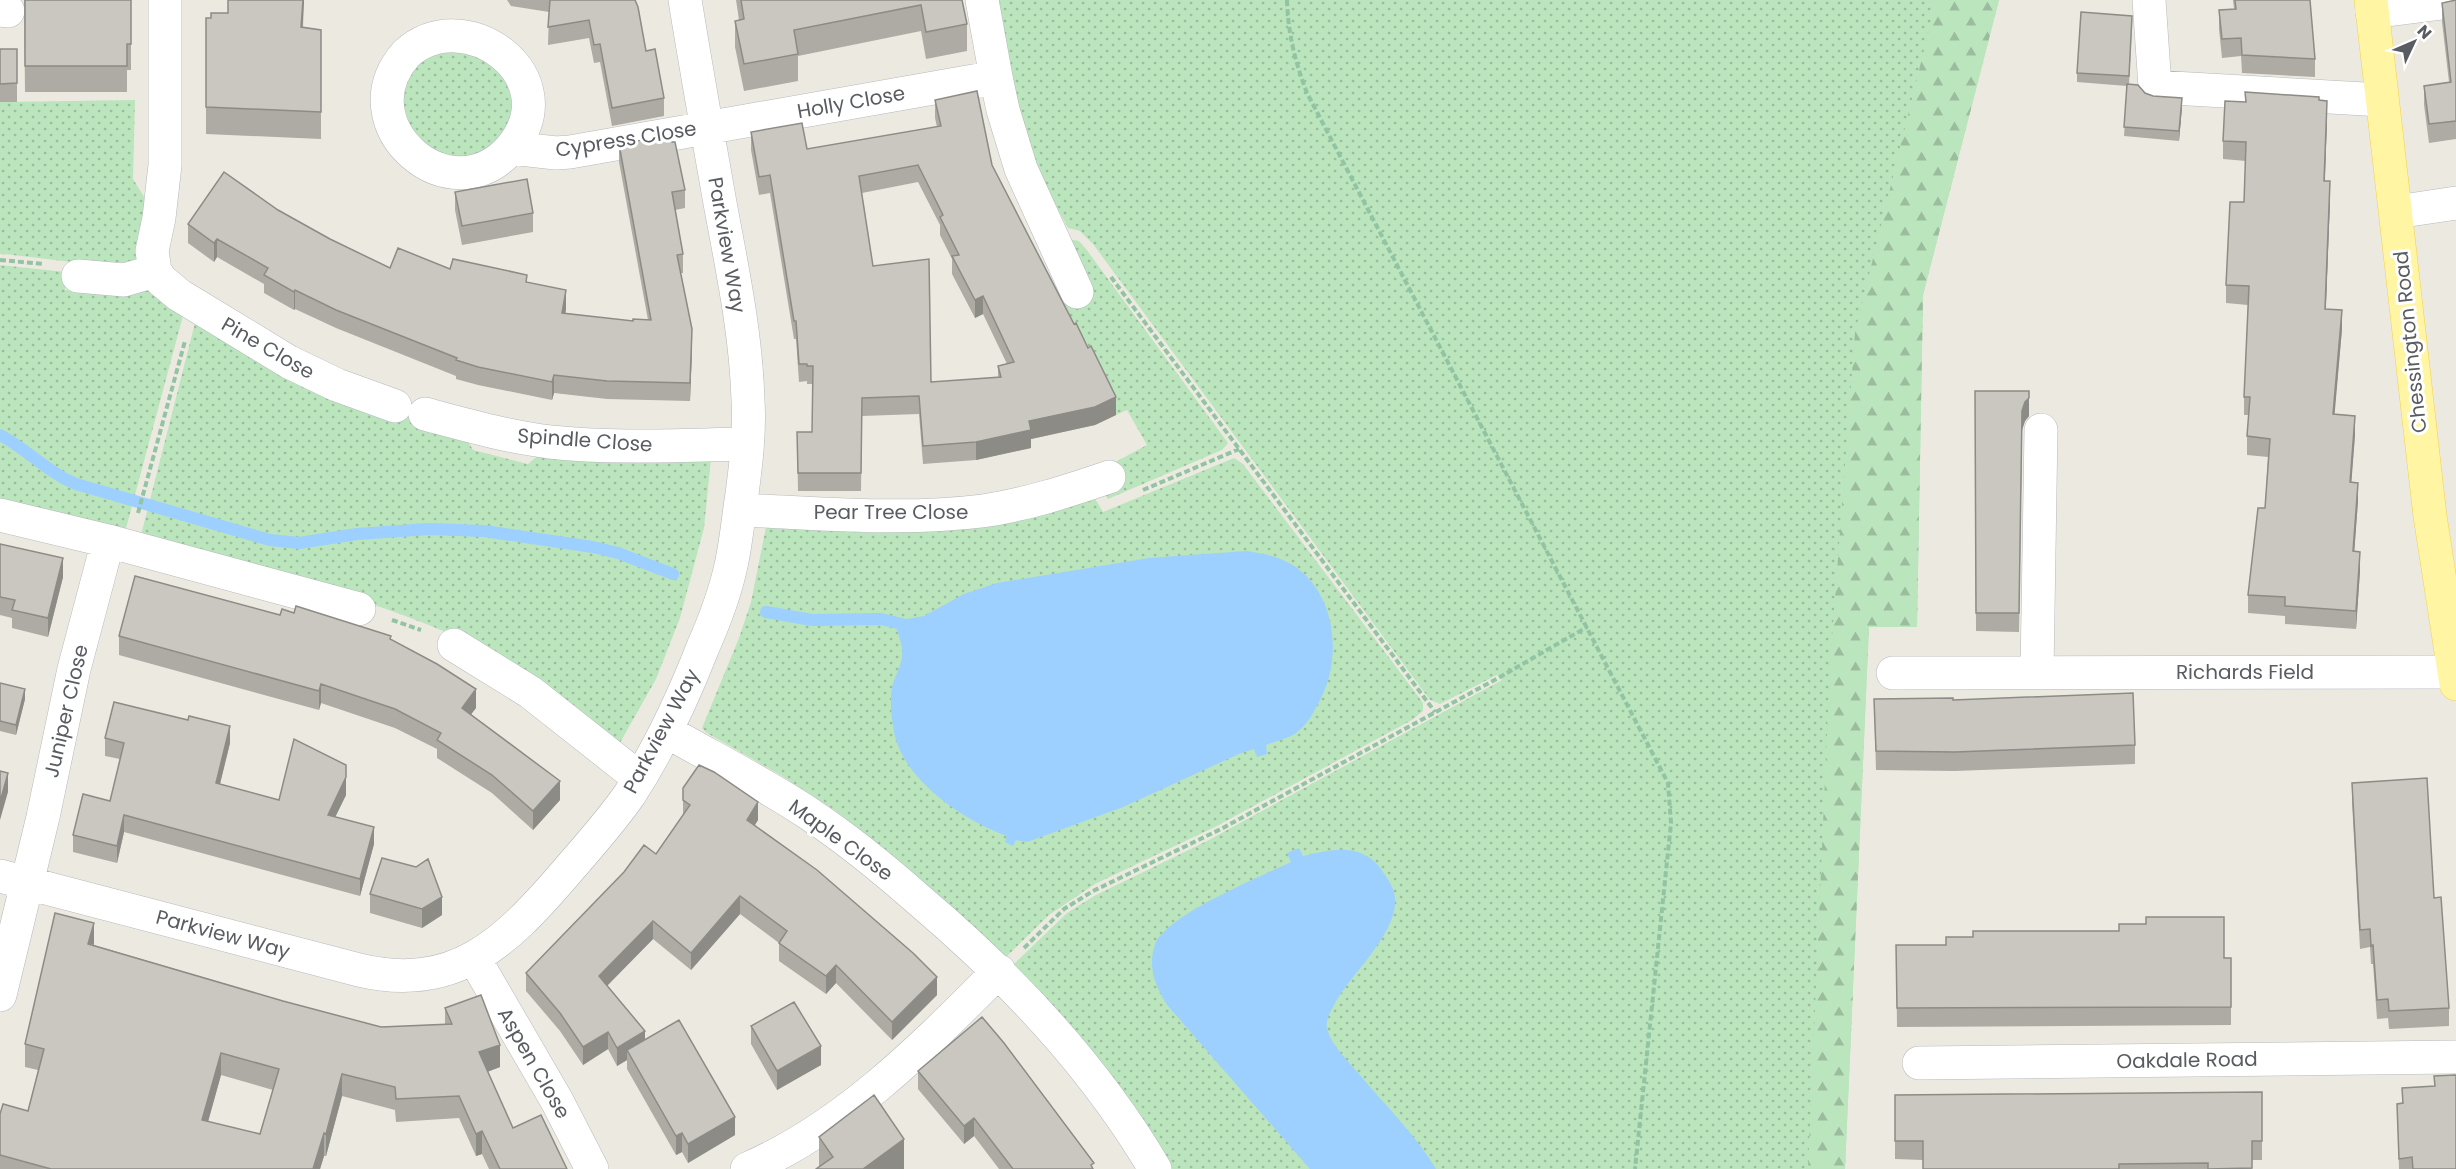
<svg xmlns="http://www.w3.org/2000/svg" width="2456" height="1169" font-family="Poppins,sans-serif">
	<defs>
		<pattern id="grass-dots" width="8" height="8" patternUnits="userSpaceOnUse" patternTransform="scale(1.5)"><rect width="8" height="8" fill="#bbe5bd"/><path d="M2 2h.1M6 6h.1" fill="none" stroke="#9bbd9d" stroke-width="1.8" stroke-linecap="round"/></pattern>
		<pattern id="forest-firs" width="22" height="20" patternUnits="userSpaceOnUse" patternTransform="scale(1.5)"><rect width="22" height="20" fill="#bbe5bd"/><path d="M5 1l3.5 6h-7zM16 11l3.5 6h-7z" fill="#9bbd9d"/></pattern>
	</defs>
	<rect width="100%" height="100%" fill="#eceae0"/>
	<!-- grass -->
	<path fill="url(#grass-dots)" d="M 995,0 L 1999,0 L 1923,295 L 1917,627 L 1869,627 L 1845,1169 L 1165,1169 L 1027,978 L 1014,964 L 1067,913 L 1094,896 L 1207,841 L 1502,680 L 1497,675 L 1440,704 L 1430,700 L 1093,244 L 1080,231 L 1068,228 L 1029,155 Z
		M 455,44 L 498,60 L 516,111 L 492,150 L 451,160 L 413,138 L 401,96 L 415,64 Z
		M 135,100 L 133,179 L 146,200 L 138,260 C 92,269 46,257 0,254 L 0,102 Z
		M 1069,239 L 1079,241 L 1086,249 L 1228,443 L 1222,450 L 1108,499 L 1103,491 L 1106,467 L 1147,445 L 1127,410 L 1116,415 L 1066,313 L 1057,307 L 1089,291 Z
		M 0,265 L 65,272 L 65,290 L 109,291 L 140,285 L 184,312 L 124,536 L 0,505 Z
		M 196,319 L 401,413 L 465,436 L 473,450 L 528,464 L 542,452 L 711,459 L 704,528 L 680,618 L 656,679 L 617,748 L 455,636 C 355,592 246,568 140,539 Z
		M 1234,458 L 1243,464 L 1418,696 L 1423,703 L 1423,711 L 1412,720 L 1217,826 L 1095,884 L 1049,915 L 1006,957 L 909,869 L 836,811 L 782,776 L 707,733 L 702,728 L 739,638 L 751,602 L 766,527 L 876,533 L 939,531 L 1094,497 L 1103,512 Z"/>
	<!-- forest -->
	<path fill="url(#forest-firs)" d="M 1932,0 L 1999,0 L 1923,295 L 1917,627 L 1869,627 L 1845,1169 L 1808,1169 L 1830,664 L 1855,332 L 1931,21 Z"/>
	<!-- water -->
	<path fill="#9dcfff" d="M 1247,551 C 1259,553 1271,555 1283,560 C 1333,582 1344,650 1322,696 C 1316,708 1308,725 1296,733 C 1287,739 1276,741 1266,745 L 1267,754 L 1257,757 L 1254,749 L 1241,753 L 1123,807 L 1027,842 L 1016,840 L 1013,846 L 1005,842 L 1007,836 C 962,820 898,777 893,725 C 891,713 890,699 892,688 C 894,677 901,667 902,657 C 904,644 896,633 896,621 L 924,616 L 964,594 L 997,583 L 1149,558 Z
		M 1299,848 L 1303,856 C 1332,849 1361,842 1381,869 C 1387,878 1394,887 1395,898 C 1398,933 1351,974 1335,1003 C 1331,1011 1325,1020 1327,1029 C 1332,1046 1347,1060 1358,1073 C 1384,1104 1415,1134 1436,1169 L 1310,1169 L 1168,1006 C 1156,988 1147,967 1155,945 C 1164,916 1262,876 1291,862 L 1287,853 Z"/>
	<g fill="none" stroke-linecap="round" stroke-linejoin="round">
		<!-- stream -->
		<path stroke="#9dcfff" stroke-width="12" d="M 0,435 C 27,449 47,472 76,484 L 270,540 L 299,543 L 357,534 L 429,529 L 484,531 L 593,547 L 618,553 L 673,574
			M 766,612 L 812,620 L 881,619 L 910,626"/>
		<!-- minor casing -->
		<g stroke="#b6b8bd" stroke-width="34">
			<path id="minor" d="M 982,0 L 996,77
				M 2149,0 L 2155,87 L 2382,100
				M 0,10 L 8,11
				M 2372,12 L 2456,1
				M 511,148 C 570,77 465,0 406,54 C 344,124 450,218 511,148 L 556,153 L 570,152 L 996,77 L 1003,110 L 1021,169 L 1077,292
				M 2396,212 L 2456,203
				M 155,271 L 152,251 L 159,218 L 165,165 L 165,0
				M 78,276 L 124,280 L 155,271 L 161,280 L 179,295 L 289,362 L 337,385 L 395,406
				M 425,414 C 466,425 508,437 550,442 C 615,449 682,445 747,444
				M 740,510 C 820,513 902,521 982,511 C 1025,505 1068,491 1109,477
				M 0,515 L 108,541 L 359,609
				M 454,645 L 530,692 L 639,778
				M 2037,672 L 2041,430
				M 1893,673 L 2454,672
				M 666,731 C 713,758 763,783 808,813 C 847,839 884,869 919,900 C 1010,977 1094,1065 1155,1169
				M 0,876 L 359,970 C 454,993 505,943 563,876 C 586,849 610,823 630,794 C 660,748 683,698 703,647 C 714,622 724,596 730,570 C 736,545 738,519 742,494 C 746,463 750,432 748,400 C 746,333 732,268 720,203 C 708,135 696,68 685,0
				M 474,958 L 557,1101 L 592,1169
				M 0,995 L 43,817 L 74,669 L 108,541
				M 1919,1063 L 2456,1057
				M 747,1169 C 846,1126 924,1046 999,971"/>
		</g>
		<!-- major casing -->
		<g stroke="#f5cf50" stroke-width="34">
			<path id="major" d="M 2371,0 L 2430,516 L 2456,684"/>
		</g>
		<!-- path -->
		<path stroke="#92c4a3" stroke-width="4" stroke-dasharray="6 3" stroke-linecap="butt" d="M 1287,0 C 1288,33 1295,62 1307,93 L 1668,783 L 1671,823 L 1635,1169
			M 0,260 L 44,264
			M 1111,277 L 1435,712
			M 1143,490 L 1239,449
			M 138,513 L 185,341
			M 392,620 L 421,630
			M 1024,948 L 1064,909 L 1093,891 L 1221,829 L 1500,677 L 1587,627"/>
		<!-- minor -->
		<use href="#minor" stroke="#fff" stroke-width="33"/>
		<!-- major -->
		<use href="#major" stroke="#fff5a2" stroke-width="33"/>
	</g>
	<!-- wall -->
	<path fill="#adaba4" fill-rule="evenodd" d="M 24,0 L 131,0 L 131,70 L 127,70 L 127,92 L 25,92 Z
		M 304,0 L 303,28 L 321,30 L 321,139 L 206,134 L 206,18 L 211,18 L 228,13 Z
		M 507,0 L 635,0 L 646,51 L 664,98 L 664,116 L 612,126 L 600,62 L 594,63 L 589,38 L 548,45 L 549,12 L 511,6 Z
		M 736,0 L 962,0 L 967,24 L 967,51 L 926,59 L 921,31 L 798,56 L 798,81 L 744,91 L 735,47 L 735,21 L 739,20 Z
		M 2233,0 L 2310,0 L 2315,59 L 2315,77 L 2242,73 L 2241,56 L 2222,58 L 2219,29 L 2219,10 L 2234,9 Z
		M 2456,0 L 2456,139 L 2429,143 L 2424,105 L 2424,86 L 2449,82 L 2442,22 L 2442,3 Z
		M 2132,25 L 2129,84 L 2145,93 L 2182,107 L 2179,141 L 2124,136 L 2127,86 L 2077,82 L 2077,73 Z
		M 0,49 L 17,49 L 17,102 L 0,102 Z
		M 2245,92 L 2319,100 L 2327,119 L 2325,181 L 2330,200 L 2326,309 L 2342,329 L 2334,414 L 2355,435 L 2351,482 L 2358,501 L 2354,552 L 2360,571 L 2356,629 L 2285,624 L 2285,616 L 2248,613 L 2248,595 L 2265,508 L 2268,457 L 2247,455 L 2247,436 L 2249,415 L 2244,415 L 2244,397 L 2248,305 L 2226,303 L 2226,285 L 2244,202 L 2246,161 L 2223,159 L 2223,141 L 2245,102 Z
		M 935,100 L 992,165 L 1116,415 L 1095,425 L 1031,439 L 1031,448 L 976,460 L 923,464 L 919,414 L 862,416 L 861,491 L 798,491 L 797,432 L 812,432 L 813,384 L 807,384 L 807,381 L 799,382 L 796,339 L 794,339 L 770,193 L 759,195 L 751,150 L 751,132 L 807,149 L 937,127 L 935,118 ZM 918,182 L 940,225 L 940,235 L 952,259 L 952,274 L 975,318 L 983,314 L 1007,364 L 998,366 L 998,377 L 931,382 L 873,266 L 862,193 Z
		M 619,144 L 685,190 L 685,208 L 675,210 L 683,254 L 683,273 L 681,273 L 692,348 L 690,401 L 607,399 L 554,393 L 552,400 L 478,385 L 456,379 L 456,376 L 336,328 L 295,309 L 294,310 L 264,293 L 264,284 L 217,257 L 214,262 L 188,243 L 188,224 L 278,210 L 330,239 L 390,268 L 450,269 L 527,282 L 566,309 L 565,314 L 633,321 L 648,320 L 619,162 Z
		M 455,192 L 533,213 L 533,232 L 462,245 L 455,210 Z
		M 1975,391 L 2029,416 L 2025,421 L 2022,430 L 2019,632 L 1976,631 Z
		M 0,544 L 63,577 L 48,637 L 12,628 L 12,618 L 0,615 Z
		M 119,636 L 391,640 L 476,708 L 471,714 L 560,800 L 533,830 L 492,793 L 437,758 L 437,749 L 395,728 L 321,703 L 319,710 L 119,655 Z
		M 0,683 L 25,699 L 16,735 L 0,731 Z
		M 1874,699 L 1953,700 L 2135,745 L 2135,764 L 1955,771 L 1876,770 Z
		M 105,738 L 230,743 L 220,784 L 279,800 L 346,795 L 335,817 L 374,844 L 360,896 L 124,832 L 117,863 L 73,852 L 73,835 L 110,801 L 120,759 L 105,756 Z
		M 2352,783 L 2434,898 L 2449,1008 L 2449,1026 L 2389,1029 L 2388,1018 L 2377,1019 L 2373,964 L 2371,964 L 2370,947 L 2360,949 L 2352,802 Z
		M 683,788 L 758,820 L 755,825 L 937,995 L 892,1040 L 836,983 L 826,994 L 779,961 L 779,943 L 740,914 L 691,970 L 653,939 L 607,986 L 645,1040 L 735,1135 L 688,1163 L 682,1152 L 676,1155 L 627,1069 L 627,1060 L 617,1066 L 608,1049 L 583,1065 L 560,1031 L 526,991 L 526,973 L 656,854 L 683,816 Z
		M 370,894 L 442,915 L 422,928 L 370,913 Z
		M 94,945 L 283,1001 L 381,1027 L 445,1024 L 445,1008 L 500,1067 L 487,1072 L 513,1128 L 567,1169 L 489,1169 L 482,1154 L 476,1156 L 459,1118 L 396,1122 L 395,1110 L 342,1096 L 326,1156 L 324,1156 L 320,1169 L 0,1169 L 0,1114 L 28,1111 L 38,1070 L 25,1067 L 25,1044 ZM 221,1075 L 273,1090 L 260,1134 L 208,1122 Z
		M 1896,945 L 2231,958 L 2231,1025 L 1897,1027 Z
		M 751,1026 L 821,1065 L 777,1090 L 751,1044 Z
		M 918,1071 L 1094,1169 L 999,1169 L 974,1136 L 964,1144 L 918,1089 Z
		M 2434,1076 L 2456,1169 L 2399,1169 L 2397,1104 L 2402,1103 L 2402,1088 L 2434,1086 Z
		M 2262,1092 L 2262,1160 L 2252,1160 L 2252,1169 L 1923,1169 L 1923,1160 L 1895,1159 L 1895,1095 Z
		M 819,1137 L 904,1169 L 819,1167 Z"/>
	<!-- shaded-wall -->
	<path fill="#8d8b86" d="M 303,0 L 304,0 L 301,54 L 301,27 Z
		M 2182,98 L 2182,107 L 2179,141 L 2179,131 Z
		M 2327,101 L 2327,119 L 2324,200 L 2324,181 Z
		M 2330,181 L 2330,200 L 2325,327 L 2325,309 Z
		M 217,239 L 217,257 L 214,262 L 214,243 Z
		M 295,290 L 295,309 L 294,310 L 294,292 Z
		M 566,290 L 566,309 L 562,332 L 562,313 Z
		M 983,296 L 983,314 L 975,318 L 975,300 Z
		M 2342,310 L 2342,329 L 2333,433 L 2333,414 Z
		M 692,329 L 692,348 L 690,401 L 690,383 Z
		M 554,375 L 554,393 L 552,400 L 552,382 Z
		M 1116,397 L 1116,415 L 1095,425 L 1031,439 L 1031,448 L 976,460 L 976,442 L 1029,421 Z
		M 2029,398 L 2029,416 L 2025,421 L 2022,430 L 2019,632 L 2022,411 L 2025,402 Z
		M 2355,416 L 2355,435 L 2350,501 L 2350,482 Z
		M 2358,483 L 2358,501 L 2353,570 L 2353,551 Z
		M 2360,552 L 2360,571 L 2356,629 L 2356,611 Z
		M 63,558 L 63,577 L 48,637 L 48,618 Z
		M 321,684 L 321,703 L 319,710 L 319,691 Z
		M 25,689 L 25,699 L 16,735 L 16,725 Z
		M 476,689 L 476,708 L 462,726 L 462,708 Z
		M 230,726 L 230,743 L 216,800 L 216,783 Z
		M 8,773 L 8,792 L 0,820 L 0,802 Z
		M 346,777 L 346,795 L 328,832 L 328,815 Z
		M 560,781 L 560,800 L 533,830 L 533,811 Z
		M 758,802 L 758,820 L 747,837 L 747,820 Z
		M 124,815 L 124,832 L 117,863 L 117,846 Z
		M 374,827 L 374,844 L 360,896 L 360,879 Z
		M 740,896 L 740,914 L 691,970 L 691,953 Z
		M 442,897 L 442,915 L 422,928 L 422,909 Z
		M 653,921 L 653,939 L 599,994 L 599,976 Z
		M 94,923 L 94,945 L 88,944 Z
		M 836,965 L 836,983 L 826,994 L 826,976 Z
		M 937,977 L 937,995 L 892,1040 L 892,1022 Z
		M 645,1031 L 645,1049 L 627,1050 L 627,1060 L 617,1066 L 617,1048 Z
		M 608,1032 L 608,1049 L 583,1065 L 583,1047 Z
		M 500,1045 L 500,1067 L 479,1075 L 479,1052 Z
		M 821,1046 L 821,1065 L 777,1090 L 777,1071 Z
		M 221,1053 L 221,1075 L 202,1143 L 202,1120 Z
		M 342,1074 L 342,1096 L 326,1156 L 326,1134 Z
		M 735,1117 L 735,1135 L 688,1163 L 688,1144 Z
		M 974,1118 L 974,1136 L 964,1144 L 964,1126 Z
		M 482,1131 L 482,1154 L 476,1156 L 476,1134 Z
		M 324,1133 L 324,1156 L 320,1169 L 313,1169 Z
		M 682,1133 L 682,1152 L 676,1155 L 676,1136 Z
		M 904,1139 L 904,1169 L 863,1169 Z"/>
	<!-- building -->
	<path fill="#c9c7bf" stroke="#8d8b86" stroke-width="1.5" fill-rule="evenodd" d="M 25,0 L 131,0 L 131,44 L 127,44 L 127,66 L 25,66 Z
		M 228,0 L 303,0 L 301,27 L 321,30 L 321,112 L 206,107 L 206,18 L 211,18 L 211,13 L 228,13 Z
		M 550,0 L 635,0 L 638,7 L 646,51 L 655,49 L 664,98 L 612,108 L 600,44 L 594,45 L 589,20 L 548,27 Z
		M 741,0 L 962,0 L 967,24 L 926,32 L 921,5 L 794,30 L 798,54 L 744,64 L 735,21 L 744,19 Z
		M 2235,0 L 2310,0 L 2315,59 L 2242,55 L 2241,38 L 2222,39 L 2219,10 L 2236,9 Z
		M 2456,0 L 2456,121 L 2429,124 L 2424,86 L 2451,82 L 2442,3 Z
		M 2081,12 L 2132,16 L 2129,76 L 2077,73 Z
		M 0,49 L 17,49 L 17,83 L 0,84 Z
		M 2127,84 L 2138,85 L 2145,93 L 2153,96 L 2182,98 L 2179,131 L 2124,127 Z
		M 977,91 L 992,165 L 1074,324 L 1076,323 L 1088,348 L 1091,346 L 1116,397 L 1095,407 L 1029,421 L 1031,430 L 976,442 L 923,446 L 919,396 L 862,398 L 861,473 L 798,473 L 797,432 L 812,432 L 813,366 L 807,366 L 807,364 L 799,364 L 796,321 L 794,321 L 770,175 L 759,177 L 751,132 L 802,123 L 807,149 L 941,126 L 935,100 ZM 918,165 L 943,215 L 940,217 L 959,255 L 952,256 L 975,300 L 983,296 L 1014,362 L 998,366 L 1001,377 L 931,382 L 929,259 L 873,266 L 859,176 Z
		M 2245,92 L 2319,97 L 2319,100 L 2327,101 L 2324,181 L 2330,181 L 2325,309 L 2342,310 L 2333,414 L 2355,416 L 2350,482 L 2358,483 L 2353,551 L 2360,552 L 2356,611 L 2285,606 L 2285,597 L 2248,595 L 2258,508 L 2265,508 L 2270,439 L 2247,436 L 2250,397 L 2244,397 L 2249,286 L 2226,285 L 2230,202 L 2244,202 L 2246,142 L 2223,141 L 2225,101 L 2246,102 Z
		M 671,135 L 672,142 L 675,142 L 685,190 L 672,192 L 683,254 L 677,255 L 692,329 L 690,383 L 607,381 L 554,375 L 552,382 L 478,367 L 456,360 L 457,358 L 336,310 L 295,290 L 294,292 L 264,275 L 268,268 L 217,239 L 214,243 L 188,224 L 224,172 L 278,210 L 330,239 L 390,268 L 398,248 L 450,269 L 453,259 L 527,275 L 526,282 L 566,290 L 562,313 L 633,321 L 633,319 L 651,320 L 619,144 Z
		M 527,179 L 533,213 L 462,226 L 455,192 Z
		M 1975,391 L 2029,391 L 2029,398 L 2025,402 L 2022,411 L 2019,613 L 1976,613 Z
		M 0,544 L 63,558 L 48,618 L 12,610 L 15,600 L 0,597 Z
		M 135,576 L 280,615 L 282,609 L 294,613 L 296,606 L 391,636 L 390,639 L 437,664 L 476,689 L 462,708 L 560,781 L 533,811 L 492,775 L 437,740 L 441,733 L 395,709 L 321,684 L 319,691 L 119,636 Z
		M 0,683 L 25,689 L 16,725 L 0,721 Z
		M 2133,693 L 2135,745 L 1955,752 L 1876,751 L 1874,699 L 1953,698 L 1953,700 Z
		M 114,702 L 188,720 L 189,716 L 230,726 L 216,783 L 279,800 L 294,739 L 346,765 L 346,777 L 328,815 L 374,827 L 360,879 L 124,815 L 117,846 L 73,835 L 83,794 L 110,801 L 124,743 L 105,738 Z
		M 699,765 L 714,772 L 758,802 L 747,820 L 817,870 L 913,953 L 937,977 L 892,1022 L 836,965 L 826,976 L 779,943 L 787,931 L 740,896 L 691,953 L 653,921 L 599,976 L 645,1031 L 617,1048 L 608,1032 L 583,1047 L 560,1013 L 526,973 L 624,872 L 644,845 L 656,854 L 690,805 L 683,800 L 683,788 Z
		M 0,771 L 8,773 L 0,802 Z
		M 2427,778 L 2434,898 L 2441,897 L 2449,1008 L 2389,1011 L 2388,999 L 2377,1000 L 2373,945 L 2371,946 L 2370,929 L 2360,930 L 2352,783 Z
		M 382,858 L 416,867 L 428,859 L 442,897 L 422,909 L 370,894 Z
		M 55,913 L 94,923 L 88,944 L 283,1001 L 381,1027 L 452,1024 L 445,1008 L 481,995 L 500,1045 L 479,1052 L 513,1128 L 541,1115 L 567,1169 L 500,1169 L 482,1131 L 476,1134 L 459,1096 L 396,1099 L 395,1087 L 342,1074 L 326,1134 L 324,1133 L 313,1169 L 51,1169 L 0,1155 L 0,1114 L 3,1104 L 28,1111 L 44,1049 L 25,1044 ZM 221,1053 L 279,1069 L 260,1134 L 202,1120 Z
		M 2146,917 L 2224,917 L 2224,958 L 2231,958 L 2231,1007 L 1897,1008 L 1896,945 L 1946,945 L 1946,937 L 1973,937 L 1973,931 L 2119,931 L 2119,924 L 2146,924 Z
		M 794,1002 L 821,1046 L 777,1071 L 751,1026 Z
		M 982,1017 L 1004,1043 L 1094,1163 L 1091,1165 L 1093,1169 L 1013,1169 L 974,1118 L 964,1126 L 918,1071 Z
		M 679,1020 L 735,1117 L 688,1144 L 682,1133 L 676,1136 L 627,1050 Z
		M 2456,1075 L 2456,1169 L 2413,1169 L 2412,1157 L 2399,1159 L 2397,1104 L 2403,1103 L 2402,1088 L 2435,1086 L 2434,1076 Z
		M 2262,1092 L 2262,1141 L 2252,1141 L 2252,1168 L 2208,1169 L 2208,1163 L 2119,1164 L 2119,1169 L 1923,1169 L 1923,1141 L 1895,1141 L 1895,1095 Z
		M 874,1095 L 904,1139 L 863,1169 L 816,1169 L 833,1157 L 819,1137 Z"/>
	<g text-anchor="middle" stroke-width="6" stroke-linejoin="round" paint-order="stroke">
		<!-- street labels -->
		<g font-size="20" fill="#595c61" stroke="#fff">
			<text transform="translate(851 102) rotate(-10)" y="7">Holly Close</text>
			<text transform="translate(626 139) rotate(-9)" y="7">Cypress Close</text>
			<text transform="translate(727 245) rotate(80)" y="7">Parkview Way</text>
			<text transform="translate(2410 342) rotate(-96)" y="7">Chessington Road</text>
			<text transform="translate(268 348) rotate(30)" y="7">Pine Close</text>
			<text transform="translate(585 440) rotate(4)" y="7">Spindle Close</text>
			<text x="891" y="519">Pear Tree Close</text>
			<text x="2245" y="679">Richards Field</text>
			<text transform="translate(66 711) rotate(-77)" y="7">Juniper Close</text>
			<text transform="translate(661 731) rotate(-62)" y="7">Parkview Way</text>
			<text transform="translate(841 840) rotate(36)" y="7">Maple Close</text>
			<text transform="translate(223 934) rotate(15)" y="7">Parkview Way</text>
			<text transform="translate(2187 1060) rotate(-1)" y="7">Oakdale Road</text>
			<text transform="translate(534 1063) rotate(60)" y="7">Aspen Close</text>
		</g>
	</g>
	<!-- north arrow -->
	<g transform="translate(2414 42) rotate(46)" stroke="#ffffff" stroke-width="4.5" paint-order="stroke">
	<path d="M0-4.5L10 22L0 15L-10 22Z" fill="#595c61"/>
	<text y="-9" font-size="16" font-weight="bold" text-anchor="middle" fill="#595c61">N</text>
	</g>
</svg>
